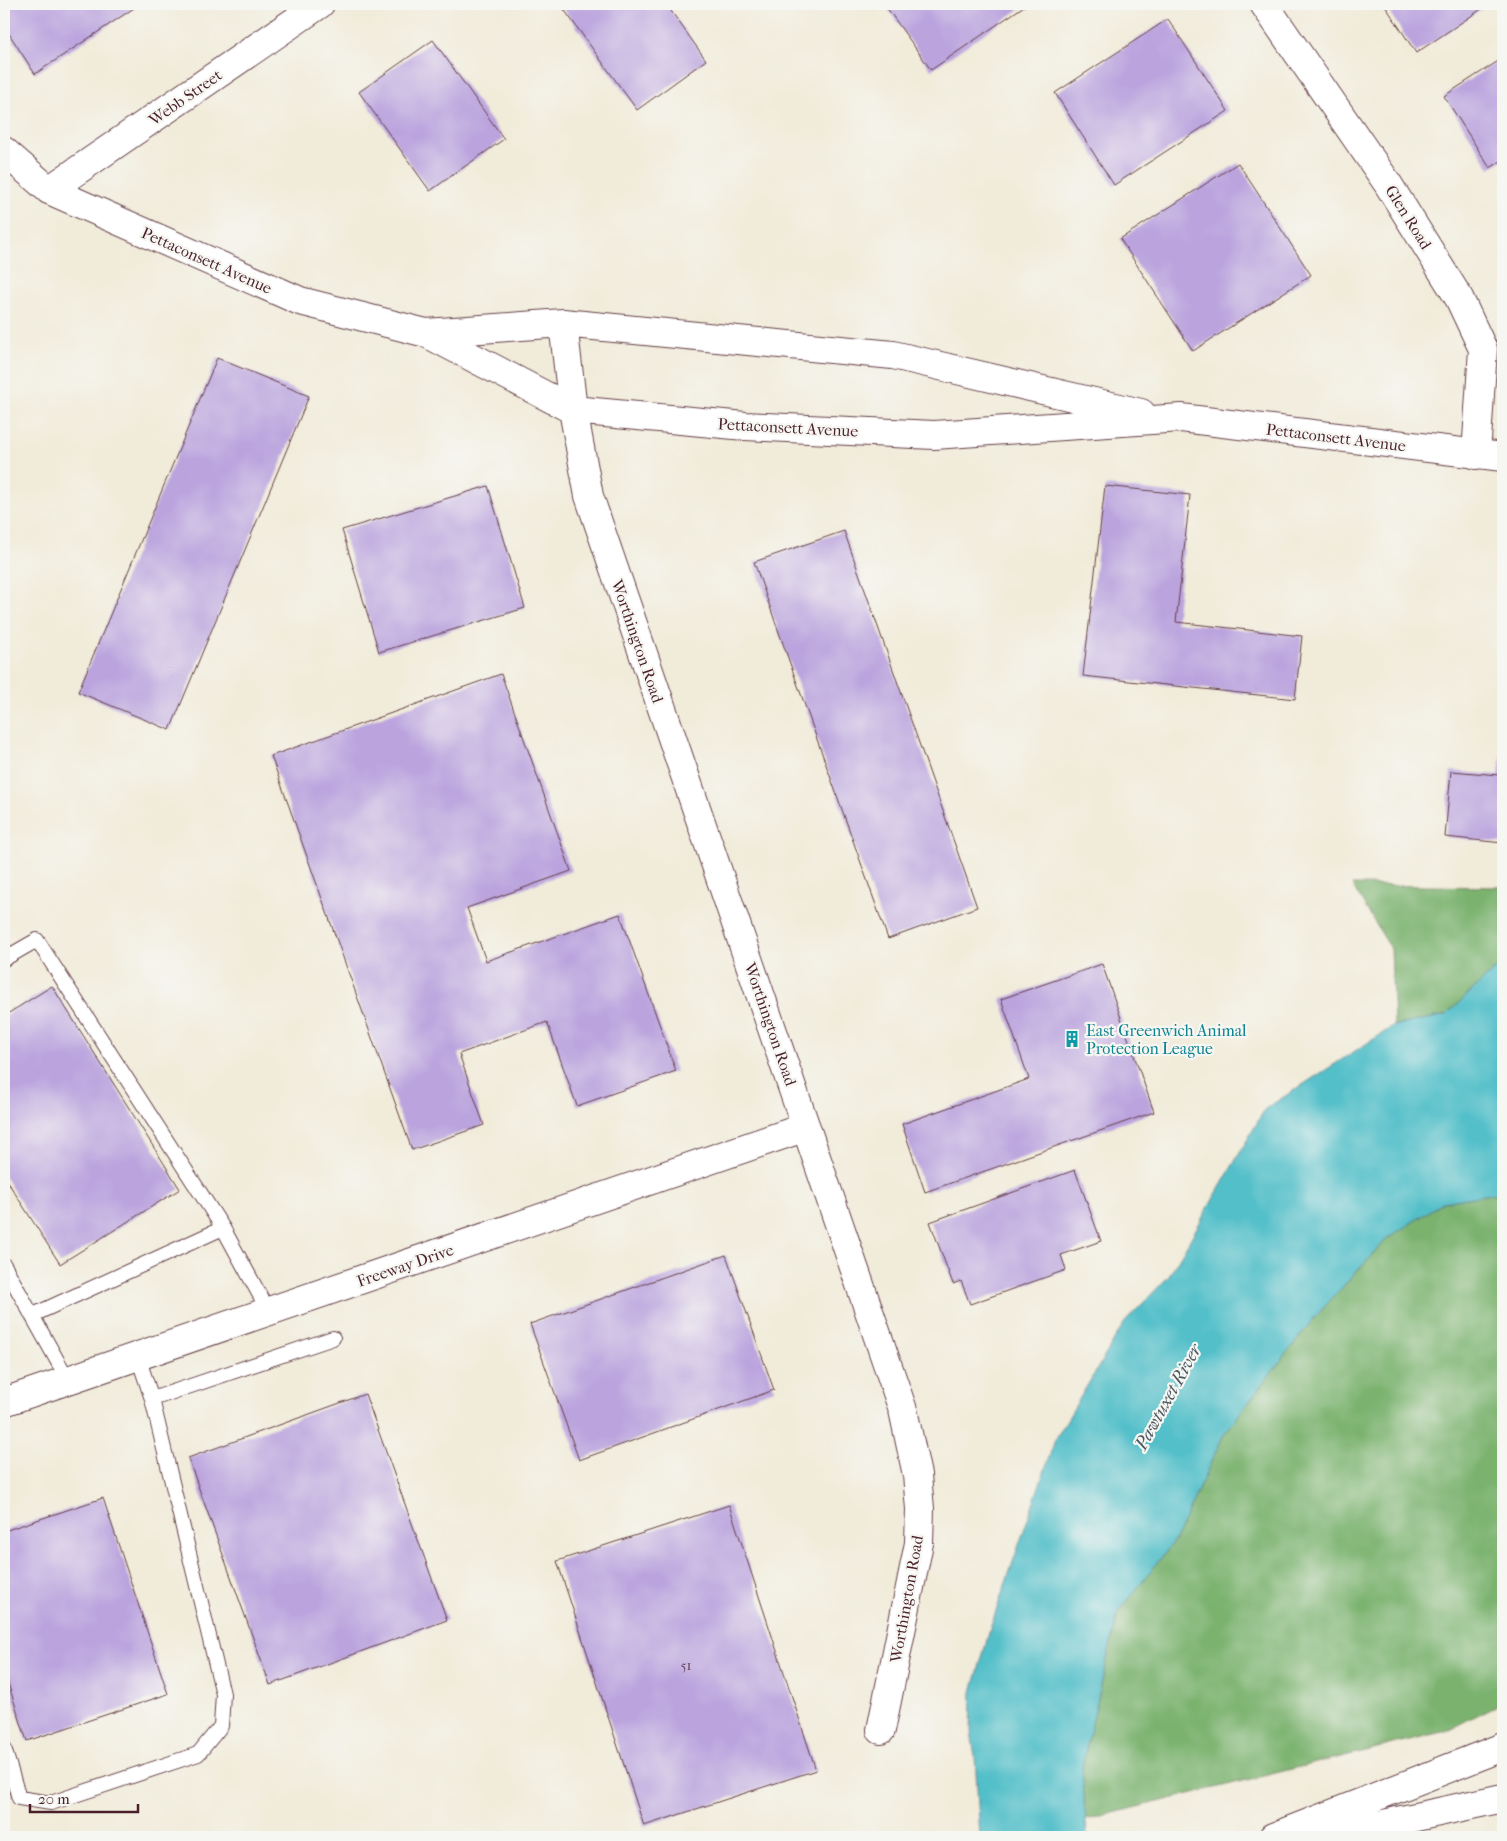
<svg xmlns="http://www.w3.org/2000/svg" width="1507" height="1841" font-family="'IM FELL French Canon',serif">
	<rect width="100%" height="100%" fill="#f6f6f2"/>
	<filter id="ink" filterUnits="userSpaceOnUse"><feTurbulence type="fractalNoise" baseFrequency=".02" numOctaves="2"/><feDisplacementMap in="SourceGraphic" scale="10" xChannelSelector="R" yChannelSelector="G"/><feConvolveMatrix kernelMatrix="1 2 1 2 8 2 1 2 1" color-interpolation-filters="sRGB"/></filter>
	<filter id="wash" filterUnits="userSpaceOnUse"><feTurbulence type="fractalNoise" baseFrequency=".0096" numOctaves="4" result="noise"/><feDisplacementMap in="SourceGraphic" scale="20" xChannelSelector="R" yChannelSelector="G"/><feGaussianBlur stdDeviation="1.12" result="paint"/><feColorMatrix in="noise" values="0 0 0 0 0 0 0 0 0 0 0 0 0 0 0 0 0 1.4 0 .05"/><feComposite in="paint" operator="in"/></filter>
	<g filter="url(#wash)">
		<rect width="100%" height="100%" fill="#f1ebd9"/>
		<!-- forest -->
		<path fill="#7ab26e" stroke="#62684c" d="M 1352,885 L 1503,887 L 1503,962 L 1446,1015 L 1394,1026 L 1391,949 Z
			M 1503,1192 L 1503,1702 L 1446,1731 L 1085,1820 L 1082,1766 L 1118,1613 L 1175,1540 L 1224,1434 L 1315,1317 L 1387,1239 L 1443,1202 Z"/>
		<!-- water -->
		<path fill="#52bfc9" stroke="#4e6f7a" d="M 1503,962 L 1503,1192 L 1443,1202 L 1387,1239 L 1315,1317 L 1224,1434 L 1175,1540 L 1118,1613 L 1082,1766 L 1087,1837 L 980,1837 L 975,1756 L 971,1732 L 972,1692 L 991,1626 L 1055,1440 L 1125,1322 L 1169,1276 L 1265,1109 L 1394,1026 L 1446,1015 Z"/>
		<g id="blocks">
			<!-- building -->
			<path fill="#bba4de" d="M 4,4 L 140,4 L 35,74 L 4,26 Z
				M 560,4 L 666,4 L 706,60 L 637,110 Z
				M 884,4 L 1027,4 L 931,70 Z
				M 1384,4 L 1489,4 L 1416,53 Z
				M 1168,19 L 1228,111 L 1114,185 L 1055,93 Z
				M 433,40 L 504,139 L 430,191 L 359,92 Z
				M 1503,58 L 1503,160 L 1490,168 L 1444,96 Z
				M 1238,163 L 1311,275 L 1193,351 L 1120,239 Z
				M 217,358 L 309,396 L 170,730 L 78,692 Z
				M 488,486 L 525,608 L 379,652 L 342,530 Z
				M 1105,486 L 1190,495 L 1176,622 L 1302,636 L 1295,699 L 1083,676 Z
				M 844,531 L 977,907 L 888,939 L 754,562 Z
				M 501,674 L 571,871 L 467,908 L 486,961 L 620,914 L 676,1071 L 577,1106 L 547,1022 L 459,1054 L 484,1125 L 412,1150 L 271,756 Z
				M 1502,749 L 1503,843 L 1445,837 L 1451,771 L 1499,775 Z
				M 1102,964 L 1154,1112 L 925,1192 L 902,1124 L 1029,1079 L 1001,999 Z
				M 52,986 L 180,1189 L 60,1264 L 4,1176 L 4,1016 Z
				M 1075,1170 L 1101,1241 L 1061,1255 L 1066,1270 L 970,1304 L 961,1281 L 953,1284 L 930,1222 Z
				M 726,1255 L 774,1390 L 579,1460 L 530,1324 Z
				M 365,1394 L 447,1620 L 270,1685 L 188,1458 Z
				M 103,1498 L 168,1694 L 27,1741 L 4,1671 L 4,1531 Z
				M 729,1505 L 816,1770 L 644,1826 L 557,1561 Z"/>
		</g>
	</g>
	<g filter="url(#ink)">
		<use href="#blocks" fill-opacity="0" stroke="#633e45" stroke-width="1"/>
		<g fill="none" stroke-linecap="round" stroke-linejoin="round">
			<!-- lane casing -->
			<g stroke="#633e45" stroke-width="16">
				<path id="lane" d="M 4,959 L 37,940 L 223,1228 L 269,1312
					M 4,1265 L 68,1380
					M 33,1315 L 223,1228
					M 152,1399 L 333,1338
					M 4,1748 L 19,1798 L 51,1803 L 198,1754 L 221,1726 L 223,1694 L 152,1399 L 138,1357"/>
			</g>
			<!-- street casing -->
			<g stroke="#633e45" stroke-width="30">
				<path id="street" d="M 1264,4 L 1388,184 L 1459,298 L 1483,349 L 1476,455
					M 4,151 L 49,190 L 300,301 L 426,333 L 573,410 L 745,426 L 934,435 L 1181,418 L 1503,457
					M 49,190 L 320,4
					M 563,323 L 573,410 L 589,496 L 903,1410 L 917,1475 L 920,1509 L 919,1543 L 881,1730
					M 426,333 L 563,323 L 893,355 L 1141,413
					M 4,1402 L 806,1127"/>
			</g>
			<!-- highway casing -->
			<g stroke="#633e45" stroke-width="30">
				<path id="highway" d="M 1273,1837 L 1503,1747
					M 1324,1837 L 1503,1798"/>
			</g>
			<!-- lane -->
			<use href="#lane" stroke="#fff" stroke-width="14"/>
			<!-- street -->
			<use href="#street" stroke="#fff" stroke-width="28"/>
			<!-- highway -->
			<use href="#highway" stroke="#fff" stroke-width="28"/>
		</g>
	</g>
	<!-- icons -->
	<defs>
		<g id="building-bare" transform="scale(1.35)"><path d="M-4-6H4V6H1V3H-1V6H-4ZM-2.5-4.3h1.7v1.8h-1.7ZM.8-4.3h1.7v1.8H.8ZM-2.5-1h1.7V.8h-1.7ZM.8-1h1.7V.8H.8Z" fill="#0f9aa8" stroke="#f6f6f2" stroke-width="2.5" paint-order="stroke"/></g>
	</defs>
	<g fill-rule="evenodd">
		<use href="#building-bare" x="1072" y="1039"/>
	</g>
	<g text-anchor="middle" stroke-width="4.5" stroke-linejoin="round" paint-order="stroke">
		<!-- number labels -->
		<g font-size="14" fill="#664058">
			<text x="686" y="1670">51</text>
		</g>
		<!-- street labels -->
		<g font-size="16" fill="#4a1f2b" stroke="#f6f6f2">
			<text transform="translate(185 97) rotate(-35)" y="6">Webb Street</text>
			<text transform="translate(1409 217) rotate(58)" y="6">Glen Road</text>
			<text transform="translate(207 260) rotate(24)" y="6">Pettaconsett Avenue</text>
			<text transform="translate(788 427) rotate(3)" y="6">Pettaconsett Avenue</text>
			<text transform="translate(1336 437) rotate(7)" y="6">Pettaconsett Avenue</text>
			<text transform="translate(638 641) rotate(71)" y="6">Worthington Road</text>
			<text transform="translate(771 1024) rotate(71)" y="6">Worthington Road</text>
			<text transform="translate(405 1265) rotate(-19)" y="6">Freeway Drive</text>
			<text transform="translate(906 1599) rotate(-80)" y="6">Worthington Road</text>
		</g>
		<!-- culture labels -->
		<g font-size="16" fill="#0d838f" stroke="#f6f6f2" text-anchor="start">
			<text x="1086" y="1036">East Greenwich Animal<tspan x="1086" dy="18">Protection League</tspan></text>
		</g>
		<!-- water labels -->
		<g font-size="18" font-style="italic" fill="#4d5762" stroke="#f6f6f2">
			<text transform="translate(1168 1397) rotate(-61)" y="6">Pawtuxet River</text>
		</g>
	</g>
	<!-- margin -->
	<rect width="1507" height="1841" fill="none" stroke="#f6f6f2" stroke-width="20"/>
	<!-- scale -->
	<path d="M30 1804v8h108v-8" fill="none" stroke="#4a1f2b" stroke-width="2.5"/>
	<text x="38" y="1804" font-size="15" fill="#4a1f2b" stroke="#f6f6f2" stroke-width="4" paint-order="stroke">20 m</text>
</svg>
